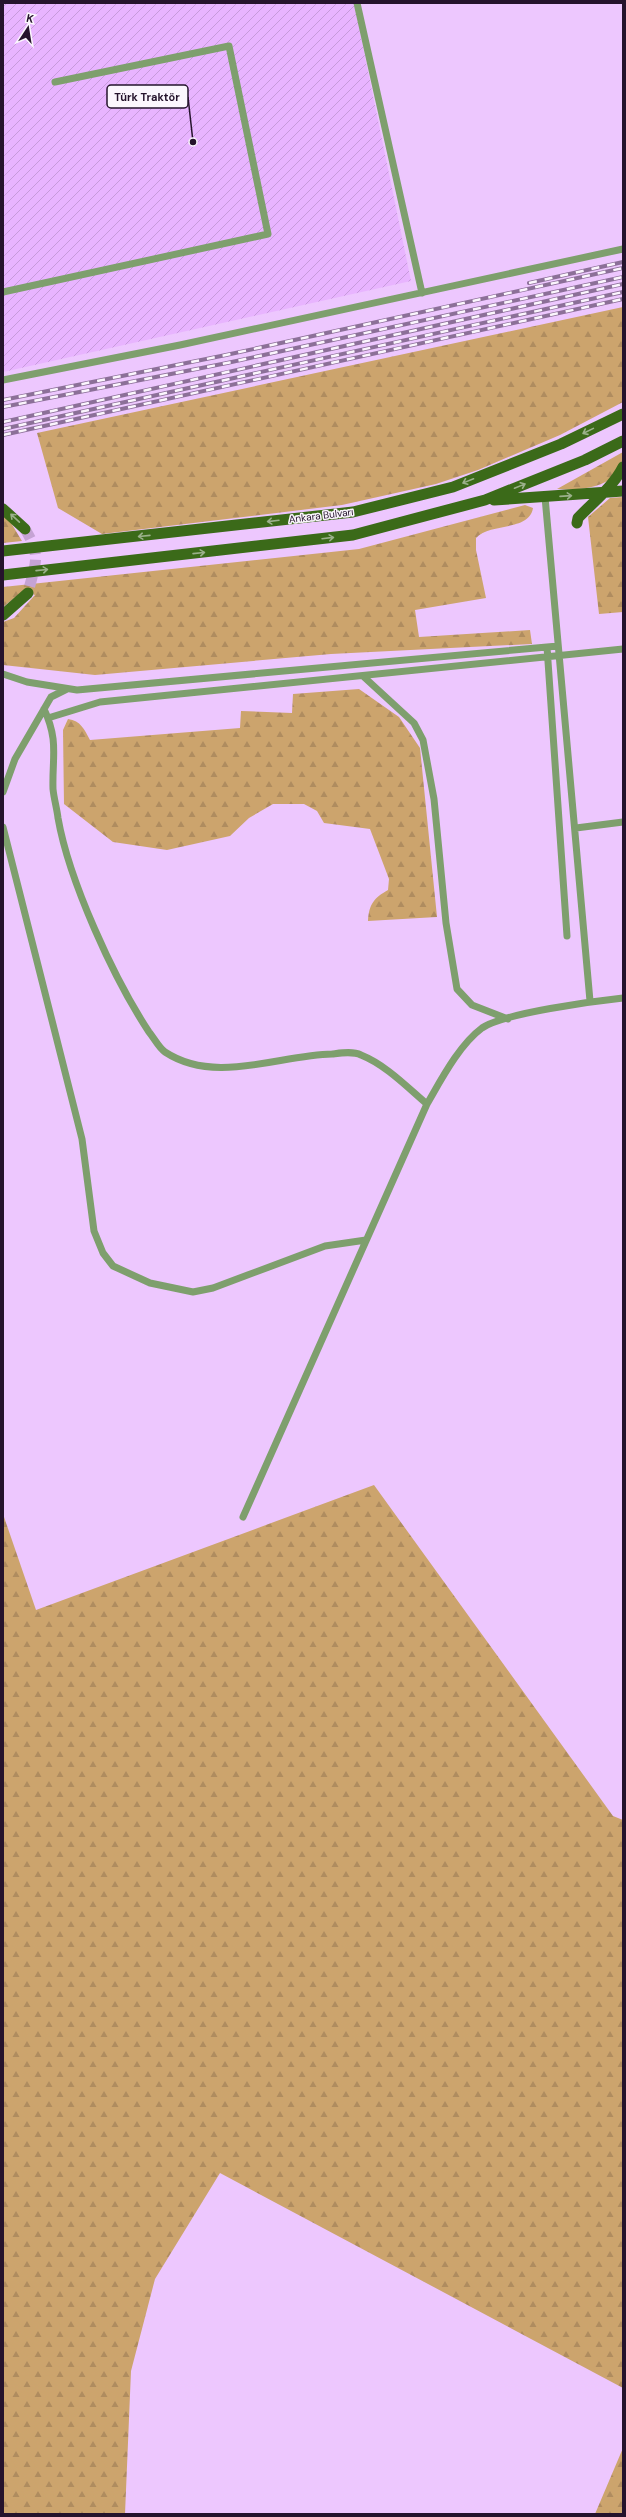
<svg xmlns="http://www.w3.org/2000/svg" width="626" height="2517" font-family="'DM Sans',sans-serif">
	<defs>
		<pattern id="industrial-furrows" width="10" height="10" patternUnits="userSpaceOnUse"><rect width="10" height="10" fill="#e8b4ff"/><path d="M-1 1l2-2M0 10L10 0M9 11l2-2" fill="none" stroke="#c79adb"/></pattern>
		<pattern id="forest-firs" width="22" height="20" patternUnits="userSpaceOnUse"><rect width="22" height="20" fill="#cca46d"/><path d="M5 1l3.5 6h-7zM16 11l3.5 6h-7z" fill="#af8c5f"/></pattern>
	</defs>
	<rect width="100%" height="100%" fill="#edc7fe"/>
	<!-- industrial -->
	<path fill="url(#industrial-furrows)" d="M 3,3 L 354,3 L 411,281 L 3,372 Z"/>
	<!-- forest -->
	<path fill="url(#forest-firs)" d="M 623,307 L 623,402 L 560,435 L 478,470 L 436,484 L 342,505 L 102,534 L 58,508 L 37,433 Z
		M 623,452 C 623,487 585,491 557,489 Z
		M 623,497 L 623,612 L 599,614 L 588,517 L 610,498 Z
		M 525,505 L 533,508 C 529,532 490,522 476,538 L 476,550 L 486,598 L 415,610 L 419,637 L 530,630 L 532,644 L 331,654 L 95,675 L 3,665 L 3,622 L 14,618 L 35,595 L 23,591 L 3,607 L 3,587 L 359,549 Z
		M 3,515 L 8,518 L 22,541 L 3,543 Z
		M 359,689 L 399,717 L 420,748 L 437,917 L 368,921 C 369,904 374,898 388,890 L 389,879 L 370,829 L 324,823 L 317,811 L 304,804 L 273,804 L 249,818 L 230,836 L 167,850 L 113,842 L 64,804 L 63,730 L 68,719 C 81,721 84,729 90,740 L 240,728 L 241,711 L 292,713 L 293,694 Z
		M 374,1485 L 613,1816 L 623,1820 L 623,2388 L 220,2173 L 155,2279 L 131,2371 L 125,2514 L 3,2514 L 3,1514 L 36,1610 Z
		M 623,2448 L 623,2514 L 595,2514 Z"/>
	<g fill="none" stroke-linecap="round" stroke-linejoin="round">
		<!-- primary-tunnel -->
		<path stroke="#c5a3d4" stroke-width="11" stroke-dasharray="11 5.5" stroke-linecap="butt" d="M 25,529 C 42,557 35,563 28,593"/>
		<!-- street -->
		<path stroke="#7e9f6d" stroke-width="7" d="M 357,3 L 422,293
			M 3,292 L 268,234 L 229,46 L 55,82
			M 3,380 L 180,345 L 623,249
			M 545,497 L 590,1001
			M 547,647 L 567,936
			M 3,674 L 27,682 L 77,690 L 558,646
			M 364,677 L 414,723 L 423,740 L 434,799 L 446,923 L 457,989 L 472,1005 L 508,1019
			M 44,709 C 59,741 52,757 53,789 C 54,799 57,809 58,818 C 69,881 114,979 149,1032 C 154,1038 159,1048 165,1052 C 215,1085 279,1055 332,1054 C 341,1053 353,1051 361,1055 C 386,1065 407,1087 427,1104
			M 48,718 L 100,702 L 623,649
			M 3,792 L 15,759 L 51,697 L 67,689
			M 3,827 L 82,1139 L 94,1231 L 103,1253 L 113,1266 L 150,1283 L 193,1292 L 213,1288 L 325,1246 L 366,1240
			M 576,828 L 623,822
			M 243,1517 L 427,1104 C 441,1080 459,1045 482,1028 C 504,1013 595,1001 623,998"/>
		<!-- primary -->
		<path stroke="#3b6a19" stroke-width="11" d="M 494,500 L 623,491
			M 3,509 L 25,529
			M 577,523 L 578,518 C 593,502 613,487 623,467
			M 3,551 L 353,512 L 453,487 L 561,444 L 623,414
			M 3,575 L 353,535 L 485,500 L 585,460 L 623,441
			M 3,615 L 28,593"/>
		<!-- rail casing -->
		<g stroke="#8c7098" stroke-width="4">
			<path id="rail" d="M 529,283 L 623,262
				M 3,400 L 226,355 L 623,268
				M 3,407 L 227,363 L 623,277
				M 3,422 L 623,284
				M 3,429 L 623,292
				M 3,435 L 623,299"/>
		</g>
		<!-- rail -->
		<use href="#rail" stroke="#fbf6fd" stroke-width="2.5" stroke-dasharray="8" stroke-linecap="butt"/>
	</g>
	<!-- one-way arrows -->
	<defs><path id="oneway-shaft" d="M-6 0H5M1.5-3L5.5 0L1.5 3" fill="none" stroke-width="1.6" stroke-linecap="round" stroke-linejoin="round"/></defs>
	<g stroke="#9bb08b">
		<use href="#oneway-shaft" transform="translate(588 431) rotate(154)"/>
		<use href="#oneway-shaft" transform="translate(468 481) rotate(158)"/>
		<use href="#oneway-shaft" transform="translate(520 486) rotate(-22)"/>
		<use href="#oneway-shaft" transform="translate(566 496) rotate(-4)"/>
		<use href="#oneway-shaft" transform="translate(15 518) rotate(-137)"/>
		<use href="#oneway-shaft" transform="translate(273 521) rotate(173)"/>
		<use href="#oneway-shaft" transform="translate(144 536) rotate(174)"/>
		<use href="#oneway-shaft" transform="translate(328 538) rotate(-7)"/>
		<use href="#oneway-shaft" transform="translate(199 553) rotate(-6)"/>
		<use href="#oneway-shaft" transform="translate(42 570) rotate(-6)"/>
	</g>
	<g text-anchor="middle" stroke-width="3" stroke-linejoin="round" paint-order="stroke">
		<!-- street labels -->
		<g font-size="10" fill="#25132c" stroke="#fbf6fd">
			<text transform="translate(321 515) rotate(-7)" y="4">Ankara Bulvarı</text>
		</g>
	</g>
	<!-- callouts -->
	<path fill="none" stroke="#25132c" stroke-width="1.5" d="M193 142L188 97"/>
	<circle fill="#25132c" stroke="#fbf6fd" stroke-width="1.5" cx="193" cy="142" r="4"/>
	<rect fill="#fbf6fd" stroke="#25132c" stroke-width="1.5" x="107" y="85" width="81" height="23" rx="4"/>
	<g font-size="11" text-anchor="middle" font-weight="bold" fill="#25132c">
		<text x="147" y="101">Türk Traktör</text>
	</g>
	<!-- border -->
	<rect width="626" height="2517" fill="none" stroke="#25132c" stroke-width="8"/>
	<!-- north arrow -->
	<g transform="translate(28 28) rotate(12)" stroke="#fbf6fd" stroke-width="3" paint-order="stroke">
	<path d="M0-3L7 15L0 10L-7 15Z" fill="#25132c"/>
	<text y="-6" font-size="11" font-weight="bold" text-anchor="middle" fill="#25132c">K</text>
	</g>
</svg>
